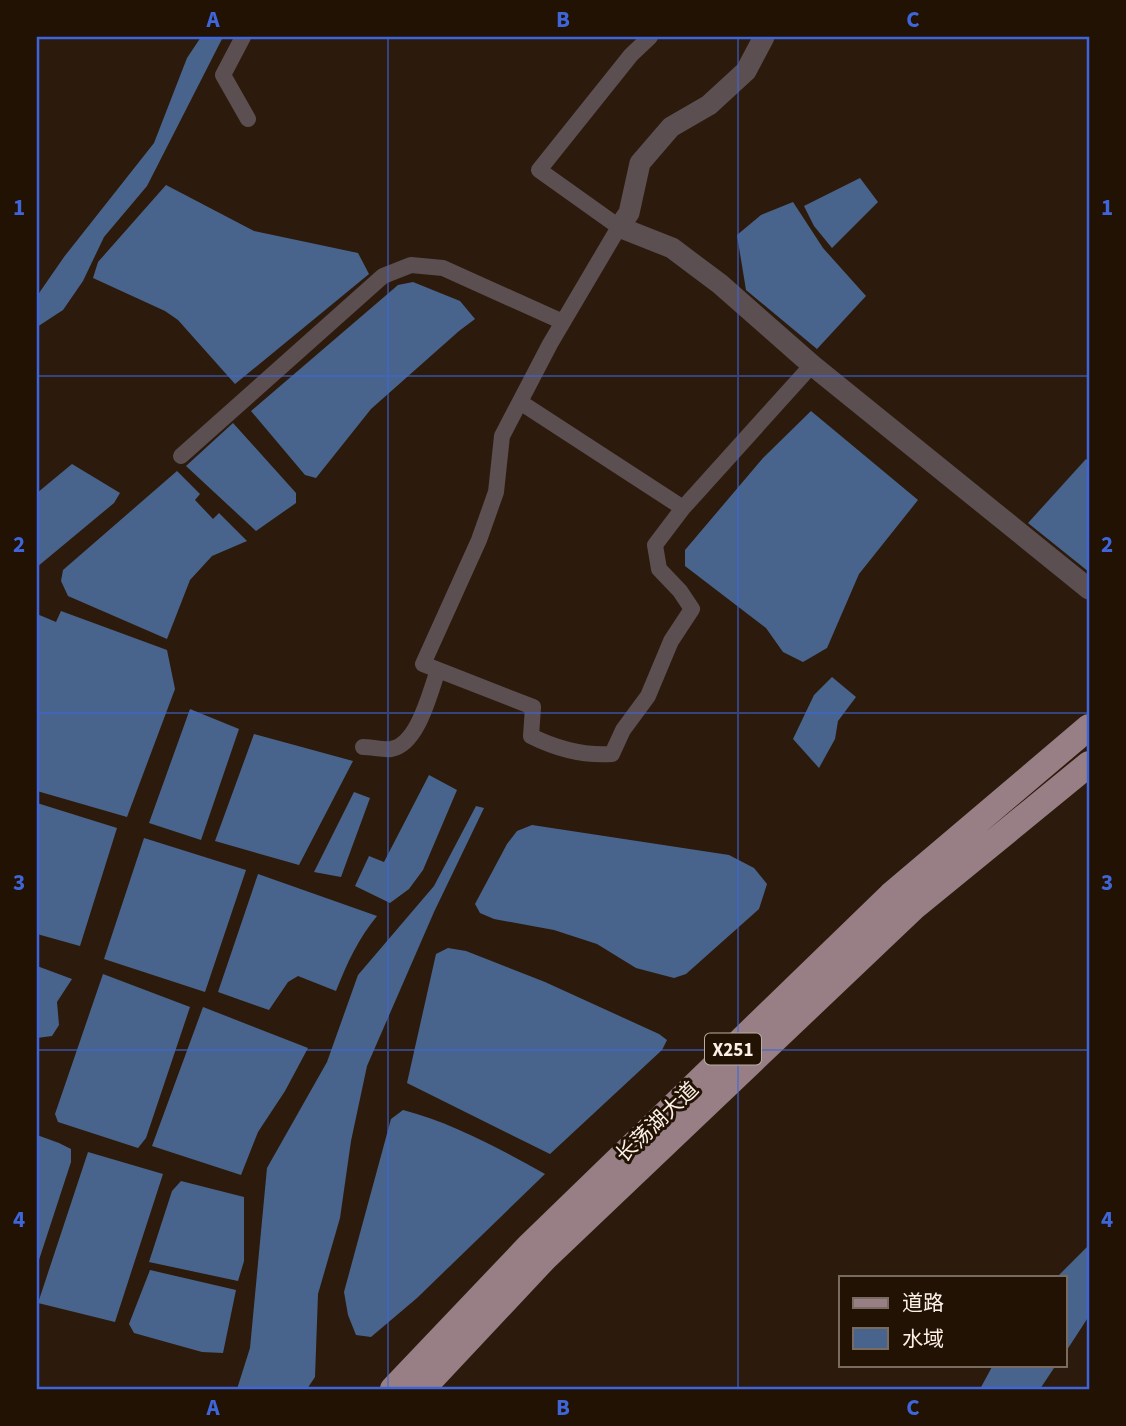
<svg xmlns="http://www.w3.org/2000/svg" width="1126" height="1426" font-family="'Source Sans 3','Noto Sans SC',sans-serif">
	<rect width="100%" height="100%" fill="#2c1b0c"/>
	<!-- water -->
	<path fill="#49648c" d="M 201,37 L 223,37 L 147,186 L 104,237 L 83,281 L 63,310 L 37,327 L 37,296 L 64,257 L 154,143 L 187,58 Z
		M 860,178 L 878,202 L 832,248 L 814,226 L 804,206 Z
		M 166,185 L 254,231 L 358,253 L 369,274 L 235,384 L 178,320 L 165,311 L 93,278 L 98,262 Z
		M 793,202 L 823,248 L 866,296 L 817,349 L 746,290 L 737,235 L 761,215 Z
		M 413,282 L 460,301 L 475,319 L 459,331 L 371,409 L 316,478 L 305,475 L 251,411 L 398,285 Z
		M 811,411 L 918,500 L 859,574 L 827,648 L 803,662 L 783,652 L 766,628 L 685,566 L 685,550 L 763,458 Z
		M 233,423 L 296,493 L 296,503 L 256,531 L 186,466 Z
		M 1086,459 L 1089,462 L 1089,572 L 1028,523 Z
		M 72,464 L 120,493 L 114,503 L 37,567 L 37,493 Z
		M 177,471 L 200,494 L 195,500 L 213,519 L 219,513 L 247,541 L 212,556 L 190,580 L 167,639 L 68,596 L 61,581 L 63,570 Z
		M 61,611 L 167,650 L 175,689 L 127,817 L 37,791 L 37,614 L 56,622 Z
		M 832,677 L 856,697 L 838,721 L 835,739 L 819,768 L 793,739 L 814,695 Z
		M 190,709 L 239,729 L 201,840 L 149,823 Z
		M 254,734 L 353,761 L 299,865 L 215,841 Z
		M 429,775 L 457,790 L 423,870 L 409,889 L 390,903 L 355,886 L 369,856 L 384,862 Z
		M 354,792 L 370,798 L 341,877 L 314,872 Z
		M 37,803 L 117,828 L 80,946 L 37,934 Z
		M 476,806 L 484,808 L 434,912 L 367,1066 L 351,1141 L 340,1218 L 318,1294 L 315,1377 L 307,1389 L 237,1389 L 250,1348 L 267,1168 L 327,1062 L 358,975 L 434,886 Z
		M 532,825 L 729,855 L 754,868 L 767,884 L 759,909 L 686,974 L 674,978 L 636,968 L 597,944 L 554,930 L 494,919 L 480,913 L 475,904 L 507,844 L 517,831 Z
		M 144,838 L 246,870 L 205,992 L 104,959 Z
		M 258,874 L 377,916 C 358,939 347,963 336,991 L 298,976 L 288,982 L 269,1010 L 218,992 Z
		M 448,948 L 466,951 L 545,982 L 659,1034 L 667,1040 L 662,1050 L 550,1154 L 407,1083 L 436,954 Z
		M 37,966 L 72,979 L 57,1002 L 59,1025 L 52,1036 L 37,1038 Z
		M 103,974 L 190,1007 L 146,1138 L 138,1148 L 58,1122 L 55,1114 Z
		M 203,1007 L 308,1048 L 285,1091 L 258,1132 L 241,1175 L 152,1146 Z
		M 403,1110 C 453,1123 500,1149 545,1174 L 417,1298 L 371,1337 L 356,1335 L 348,1315 L 344,1292 L 391,1119 Z
		M 37,1135 L 59,1143 L 71,1149 L 71,1162 L 37,1266 Z
		M 88,1152 L 163,1174 L 115,1322 L 38,1303 Z
		M 181,1181 L 244,1197 L 244,1261 L 238,1281 L 149,1262 L 172,1191 Z
		M 1089,1245 L 1089,1316 L 1065,1353 L 1065,1277 L 1057,1277 Z
		M 150,1270 L 236,1290 L 223,1353 L 202,1352 L 134,1333 L 129,1324 Z
		M 993,1365 L 1056,1365 L 1040,1389 L 980,1389 Z"/>
	<g fill="none" stroke-linecap="round" stroke-linejoin="round">
		<!-- minor -->
		<path stroke="#5b4f52" stroke-width="16" d="M 243,37 L 223,75 L 248,119
			M 520,402 L 683,508 L 655,545 L 659,569 L 680,591 L 692,609 L 671,641 L 648,696 L 623,730 L 612,754 C 583,756 557,749 531,736 L 533,707 L 423,664 L 479,540 L 496,492 L 502,436 L 550,344 L 619,227 L 539,170 L 631,55 L 650,37
			M 181,456 L 383,276 L 411,265 L 443,268 L 563,322
			M 683,508 L 812,365
			M 363,747 C 372,747 383,750 391,749 C 418,745 430,692 438,670"/>
		<!-- tertiary -->
		<path stroke="#5b4f52" stroke-width="21" d="M 764,37 L 746,71 L 709,105 L 671,127 L 640,163 L 629,213 L 619,227 L 672,248 L 720,284 L 812,365 L 1089,589"/>
		<!-- primary -->
		<path stroke="#977f85" stroke-width="26" d="M 393,1389 L 530,1245 L 891,895 L 1089,727
			M 422,1389 L 545,1258 L 913,908 L 1089,764"/>
	</g>
	<!-- grid -->
	<path fill="none" stroke="#3e66da" stroke-width="2" stroke-opacity="0.55" d="M 388,37 L 388,1389M 738,37 L 738,1389M 37,376 L 1089,376M 37,713 L 1089,713M 37,1050 L 1089,1050"/>
	<g text-anchor="middle" stroke-width="6" stroke-linejoin="round" paint-order="stroke">
		<!-- shield labels -->
		<rect fill="#221204" stroke="#bbada3" stroke-width="2" x="705" y="1033.5" width="56" height="31" rx="5"/>
		<g font-size="19" font-weight="bold" fill="#fcf0e7">
			<text x="733" y="1056">X251</text>
		</g>
		<!-- street labels -->
		<g font-size="21" fill="#fcf0e7" stroke="#221204">
			<text transform="translate(657 1122) rotate(-44)" y="7">长荡湖大道</text>
		</g>
	</g>
	<!-- border -->
	<rect width="1126" height="1426" fill="none" stroke="#221204" stroke-width="77"/>
	<!-- legend -->
	<rect x="839" y="1276" width="228" height="91" fill="#221204" stroke="#796b5f" stroke-width="2"/>
	<rect x="853" y="1298" width="35" height="10" fill="#977f85" stroke="#796b5f" stroke-width="2"/>
	<text x="902" y="1310" font-size="21" fill="#fcf0e7">道路</text>
	<rect x="853" y="1328" width="35" height="21" fill="#49648c" stroke="#796b5f" stroke-width="2"/>
	<text x="902" y="1346" font-size="21" fill="#fcf0e7">水域</text>
	<rect x="38" y="38" width="1050" height="1350" fill="none" stroke="#3e66da" stroke-width="2.5"/>
	<g font-size="23" text-anchor="middle" font-weight="bold" fill="#3e66da">
		<text x="213" y="27">A</text>
		<text x="563" y="27">B</text>
		<text x="913" y="27">C</text>
		<text x="19" y="215">1</text>
		<text x="1107" y="215">1</text>
		<text x="19" y="552">2</text>
		<text x="1107" y="552">2</text>
		<text x="19" y="890">3</text>
		<text x="1107" y="890">3</text>
		<text x="19" y="1227">4</text>
		<text x="1107" y="1227">4</text>
		<text x="213" y="1415">A</text>
		<text x="563" y="1415">B</text>
		<text x="913" y="1415">C</text>
	</g>
</svg>
